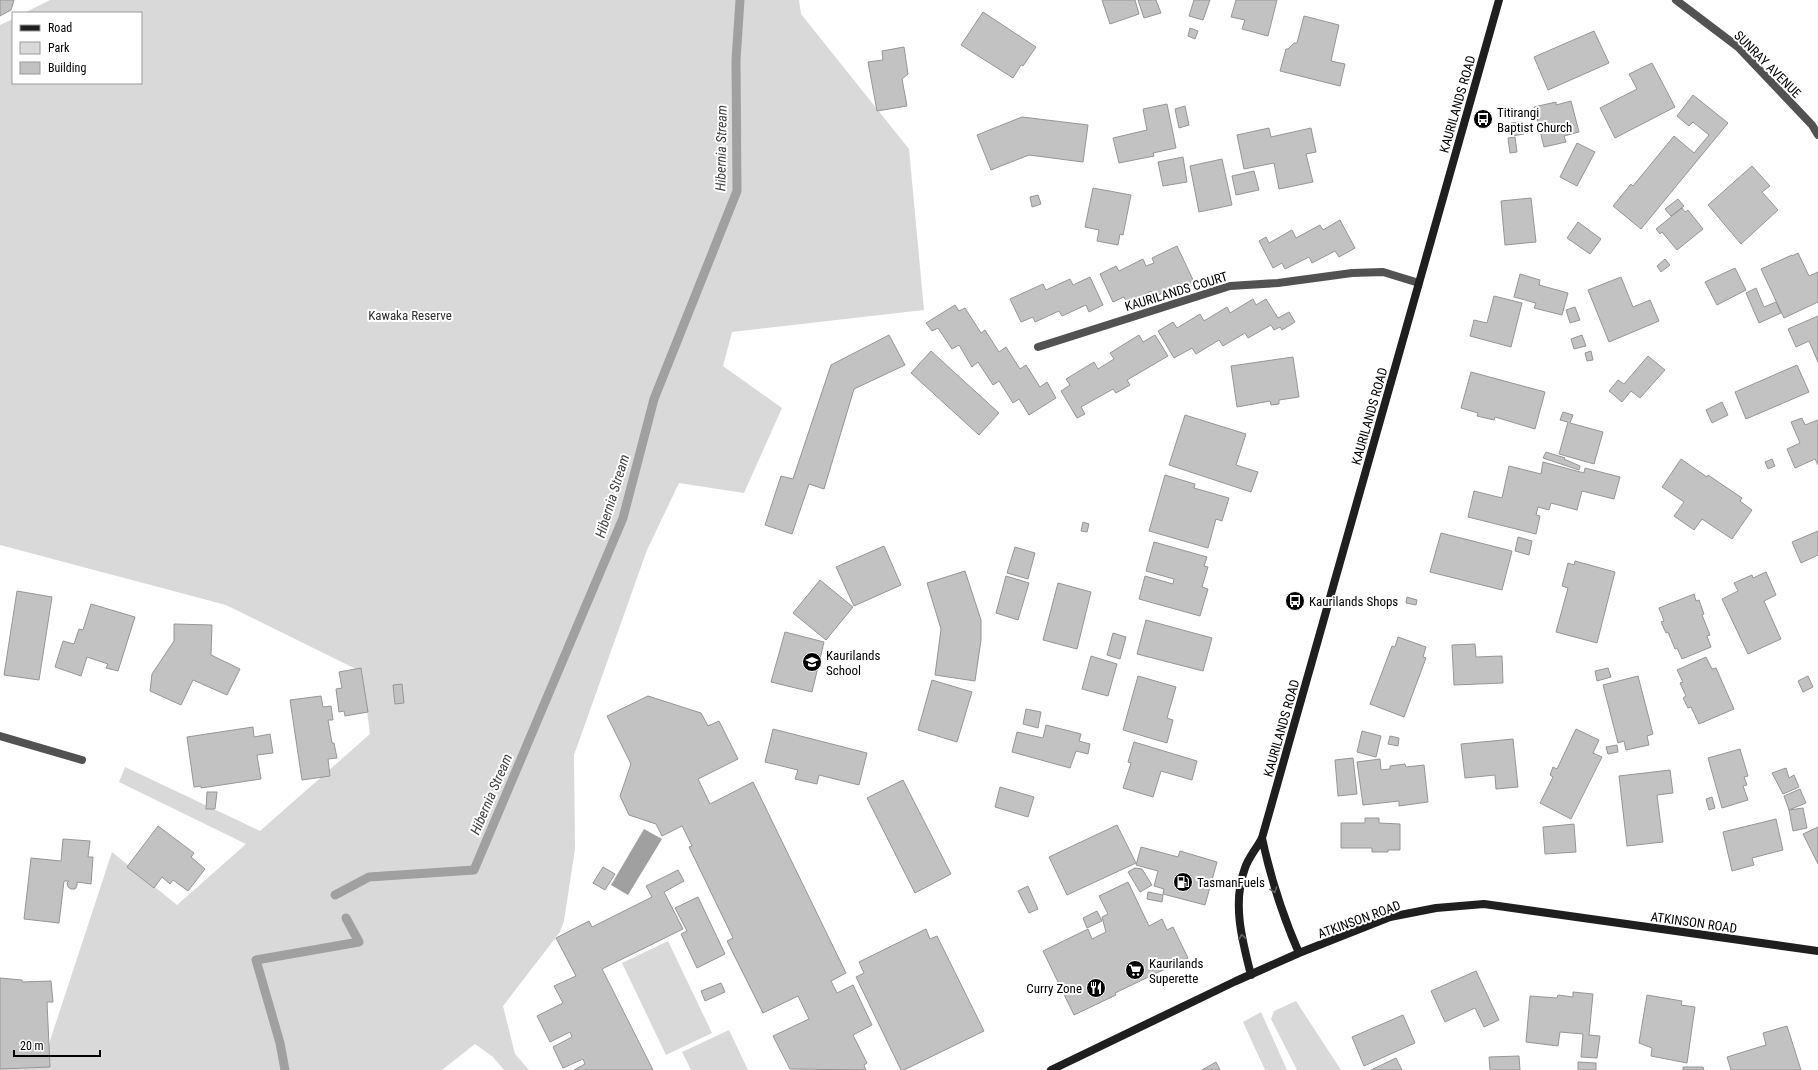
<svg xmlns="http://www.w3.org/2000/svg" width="1818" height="1070" font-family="'Roboto Condensed',sans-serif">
	<rect width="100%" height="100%" fill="#fff"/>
	<!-- green -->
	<path fill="#d9d9d9" d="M 50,0 L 799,0 L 801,14 L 909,149 L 924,310 L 732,332 L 723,366 L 782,408 L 744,493 L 679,483 L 647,550 L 574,755 L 575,849 L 564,921 L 560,932 L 503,1006 L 515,1054 L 529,1070 L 504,1070 L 493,1057 L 475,1044 L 442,1070 L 0,1070 L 0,1063 L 42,1065 L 112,852 L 177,905 L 246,844 L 119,782 L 125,767 L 260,831 L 370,734 L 362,672 L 226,605 L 0,545 L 0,25 L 13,19 L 13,83 L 141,83 L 141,13 L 24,13 Z
		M 668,941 L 712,1033 L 666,1055 L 622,963 Z
		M 1296,1001 L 1341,1070 L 1297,1070 L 1271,1019 L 1274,1011 Z
		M 1261,1012 L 1287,1070 L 1265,1070 L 1243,1022 Z
		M 729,1030 L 748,1070 L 691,1070 L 682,1052 Z"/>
	<!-- water -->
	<path fill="#a0a0a0" d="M 644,829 L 662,839 L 628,895 L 611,885 Z"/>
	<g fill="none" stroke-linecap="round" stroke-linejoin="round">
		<!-- stream -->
		<path stroke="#a0a0a0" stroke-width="9" d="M 335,895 L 369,877 L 474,870 L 623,518 L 654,399 L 737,191 L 736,60 L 740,0
			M 285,1070 L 280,1043 L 256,960 L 359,942 L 346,918"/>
	</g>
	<!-- building -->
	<path fill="#c2c2c2" stroke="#969696" d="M 0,0 L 14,0 L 11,10 L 0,16 Z
		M 1102,0 L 1135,0 L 1139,14 L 1110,24 Z
		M 1138,0 L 1156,0 L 1161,13 L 1144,18 Z
		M 1194,0 L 1210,0 L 1203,20 L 1189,16 Z
		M 1236,0 L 1277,0 L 1268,36 L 1242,29 L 1245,20 L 1231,17 Z
		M 983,12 L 1036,47 L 1023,66 L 1021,65 L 1013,78 L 961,45 Z
		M 1304,16 L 1339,25 L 1331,61 L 1345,64 L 1340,86 L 1280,71 L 1286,49 L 1288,49 L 1294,43 L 1297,43 Z
		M 1190,28 L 1198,31 L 1195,39 L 1188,36 Z
		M 1594,31 L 1609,63 L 1548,90 L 1534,57 Z
		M 904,47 L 908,74 L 902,79 L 907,106 L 877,111 L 868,62 L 883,60 L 882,51 Z
		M 1652,63 L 1675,107 L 1615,138 L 1600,108 L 1637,89 L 1629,74 Z
		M 1693,95 L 1728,123 L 1641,229 L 1613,206 L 1631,184 L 1633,186 L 1674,136 L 1694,153 L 1709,135 L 1693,122 L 1689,126 L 1677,116 Z
		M 1571,101 L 1579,132 L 1564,136 L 1566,142 L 1544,147 L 1534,107 L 1556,102 L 1556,105 Z
		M 1167,104 L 1176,148 L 1153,153 L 1154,156 L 1119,163 L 1113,138 L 1147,130 L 1143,109 Z
		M 1185,106 L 1189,125 L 1179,128 L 1175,109 Z
		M 1022,117 L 1088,125 L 1083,162 L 1029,155 L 991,170 L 977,135 Z
		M 1523,122 L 1524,134 L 1512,136 L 1511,123 Z
		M 1269,128 L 1271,137 L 1311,128 L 1316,152 L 1306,154 L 1313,182 L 1279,189 L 1274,163 L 1244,169 L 1237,135 Z
		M 1515,137 L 1517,152 L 1510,153 L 1508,138 Z
		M 1577,143 L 1595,152 L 1577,186 L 1560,177 Z
		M 1183,157 L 1187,182 L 1163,186 L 1158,162 Z
		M 1222,159 L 1232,205 L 1199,212 L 1190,166 Z
		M 1752,166 L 1770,186 L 1762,192 L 1778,210 L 1741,244 L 1708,205 Z
		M 1254,171 L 1259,190 L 1236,195 L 1232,176 Z
		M 1093,188 L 1131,195 L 1123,235 L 1120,234 L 1118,245 L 1097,241 L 1099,230 L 1085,227 Z
		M 1038,195 L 1041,204 L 1032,207 L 1030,197 Z
		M 1531,198 L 1536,242 L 1505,245 L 1501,201 Z
		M 1678,199 L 1684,206 L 1671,216 L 1665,209 Z
		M 1682,208 L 1685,212 L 1688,210 L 1703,229 L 1677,250 L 1662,232 L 1660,234 L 1656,229 Z
		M 1340,220 L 1355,248 L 1339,257 L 1335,251 L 1312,263 L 1309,257 L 1285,269 L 1282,263 L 1273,268 L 1259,241 L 1266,237 L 1269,243 L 1292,230 L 1296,238 L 1320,225 L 1323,230 Z
		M 1578,222 L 1601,239 L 1590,254 L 1567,238 Z
		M 1177,246 L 1195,284 L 1181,291 L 1178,286 L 1154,297 L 1151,291 L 1127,303 L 1124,297 L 1113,302 L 1100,274 L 1116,266 L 1119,271 L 1143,259 L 1146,266 L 1154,263 L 1152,258 Z
		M 1798,253 L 1809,276 L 1818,272 L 1818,302 L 1784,318 L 1761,269 L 1792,255 L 1792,256 Z
		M 1665,259 L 1670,265 L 1661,272 L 1657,266 Z
		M 1735,268 L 1746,290 L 1717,305 L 1705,282 Z
		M 1520,274 L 1540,280 L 1539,285 L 1568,293 L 1562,315 L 1534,308 L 1536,303 L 1514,297 Z
		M 1090,277 L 1103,305 L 1089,312 L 1086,305 L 1062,316 L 1059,311 L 1035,322 L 1033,317 L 1021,322 L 1010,299 L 1043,284 L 1046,290 L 1070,279 L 1073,285 Z
		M 1621,277 L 1633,307 L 1650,300 L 1659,321 L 1609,342 L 1588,290 Z
		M 1756,288 L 1764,307 L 1776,302 L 1781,313 L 1759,323 L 1746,293 Z
		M 1494,296 L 1522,303 L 1511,347 L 1470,336 L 1474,320 L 1487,323 Z
		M 1253,299 L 1256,305 L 1266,299 L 1278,318 L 1289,312 L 1295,322 L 1282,330 L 1280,327 L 1274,330 L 1271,325 L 1248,338 L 1245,333 L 1223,346 L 1219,340 L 1196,354 L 1192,348 L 1174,358 L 1158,331 L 1173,322 L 1177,328 L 1200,314 L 1204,321 L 1227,307 L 1230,313 Z
		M 955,305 L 959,311 L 965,308 L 981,333 L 985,330 L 999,352 L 1006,347 L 1020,369 L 1026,365 L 1040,387 L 1047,382 L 1056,398 L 1029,415 L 1019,399 L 1013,403 L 999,381 L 993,385 L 978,362 L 972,367 L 959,345 L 952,349 L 938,328 L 932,331 L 926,323 Z
		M 1575,307 L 1580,320 L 1570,323 L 1566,310 Z
		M 1818,316 L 1818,362 L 1809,341 L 1796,347 L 1788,329 Z
		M 889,335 L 905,365 L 854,389 L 824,489 L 809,484 L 792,534 L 765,525 L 781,476 L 793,479 L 831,365 Z
		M 1139,335 L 1143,342 L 1155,335 L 1168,356 L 1127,380 L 1130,385 L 1116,393 L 1113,389 L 1081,407 L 1085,414 L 1077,418 L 1061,391 L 1070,385 L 1066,379 L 1094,362 L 1098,369 L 1114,359 L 1110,353 Z
		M 1582,335 L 1586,346 L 1574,349 L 1571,339 Z
		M 931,351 L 999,413 L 979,435 L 911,373 Z
		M 1591,351 L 1593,360 L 1587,361 L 1585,353 Z
		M 1648,356 L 1665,370 L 1640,398 L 1631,391 L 1622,402 L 1609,391 L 1618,380 L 1624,384 Z
		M 1293,357 L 1299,397 L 1279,400 L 1279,404 L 1271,405 L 1270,401 L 1237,407 L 1231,366 Z
		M 1797,365 L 1809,392 L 1746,419 L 1735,392 Z
		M 1471,372 L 1545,392 L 1535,429 L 1495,417 L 1494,420 L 1477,416 L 1478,413 L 1461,408 Z
		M 1722,402 L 1728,415 L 1712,423 L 1706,410 Z
		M 1563,412 L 1573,415 L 1570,423 L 1603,432 L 1594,464 L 1559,454 L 1568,422 L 1560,420 Z
		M 1185,415 L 1246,434 L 1236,465 L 1258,472 L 1251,492 L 1169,465 Z
		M 1802,418 L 1805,425 L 1818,420 L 1818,465 L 1815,459 L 1795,468 L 1787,449 L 1800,443 L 1791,422 Z
		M 1546,452 L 1565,458 L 1564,459 L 1580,466 L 1579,470 L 1543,458 Z
		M 1681,459 L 1707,477 L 1708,475 L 1742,498 L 1740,501 L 1752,510 L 1732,539 L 1702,519 L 1694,530 L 1674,516 L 1684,502 L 1662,487 Z
		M 1772,459 L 1775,466 L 1768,469 L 1765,462 Z
		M 1543,462 L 1584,473 L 1585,468 L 1620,477 L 1614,499 L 1582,491 L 1577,510 L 1551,503 L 1549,510 L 1538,507 L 1536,515 L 1540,516 L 1536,534 L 1468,517 L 1474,491 L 1502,498 L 1509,466 L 1541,474 Z
		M 1165,475 L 1195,484 L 1194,488 L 1229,498 L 1222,521 L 1216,519 L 1208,548 L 1149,531 Z
		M 1083,522 L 1089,524 L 1087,532 L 1081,531 Z
		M 1818,531 L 1818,555 L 1801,563 L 1792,542 Z
		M 1441,533 L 1512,551 L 1502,590 L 1430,572 Z
		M 1518,537 L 1532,541 L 1529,555 L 1515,551 Z
		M 1154,542 L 1207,557 L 1204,566 L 1208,567 L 1202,587 L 1208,589 L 1200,616 L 1139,599 L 1145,576 L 1173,584 L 1174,579 L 1146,571 Z
		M 884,546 L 901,585 L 854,606 L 836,567 Z
		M 1015,547 L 1035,553 L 1028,579 L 1007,573 Z
		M 1575,561 L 1615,572 L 1597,643 L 1556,632 L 1568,588 L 1562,586 L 1568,563 L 1574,565 Z
		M 965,571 L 981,620 L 981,640 L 975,681 L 935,675 L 941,629 L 927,583 Z
		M 1766,572 L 1776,595 L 1764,601 L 1781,639 L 1748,654 L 1722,599 L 1738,591 L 1734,583 L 1752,575 L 1753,578 Z
		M 1006,576 L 1029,583 L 1018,620 L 996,613 Z
		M 820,580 L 853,607 L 826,640 L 793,613 Z
		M 1058,583 L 1091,592 L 1077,649 L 1043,640 Z
		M 17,591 L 52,597 L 39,680 L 4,675 Z
		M 1694,594 L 1696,601 L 1699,600 L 1704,614 L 1702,615 L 1710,635 L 1707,636 L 1711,647 L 1682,659 L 1677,648 L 1675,649 L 1668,632 L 1666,633 L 1661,622 L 1664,621 L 1659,608 Z
		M 1407,597 L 1417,600 L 1416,605 L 1406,603 Z
		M 91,604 L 135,617 L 118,671 L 106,668 L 108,664 L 87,657 L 81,676 L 55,667 L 63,641 L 74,644 L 79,629 L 83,630 Z
		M 1146,620 L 1212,638 L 1203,671 L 1137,654 Z
		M 174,624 L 212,625 L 211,655 L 240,669 L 227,695 L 193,680 L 181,705 L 150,691 L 152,674 L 174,641 Z
		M 785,632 L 824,642 L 812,692 L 771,682 Z
		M 1113,633 L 1126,637 L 1120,659 L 1107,655 Z
		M 1398,637 L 1426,647 L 1423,657 L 1426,658 L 1404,717 L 1370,704 L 1392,646 L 1395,647 Z
		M 1475,644 L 1476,657 L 1502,656 L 1503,683 L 1454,685 L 1452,645 Z
		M 1091,656 L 1117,664 L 1108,696 L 1082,689 Z
		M 1706,657 L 1712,669 L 1716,668 L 1734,709 L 1699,724 L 1691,707 L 1688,708 L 1683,698 L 1686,696 L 1680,683 L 1683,682 L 1677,670 Z
		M 361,668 L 368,712 L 345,716 L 344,711 L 339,712 L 336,689 L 342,688 L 339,672 Z
		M 1608,668 L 1611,677 L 1597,681 L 1595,671 Z
		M 1138,676 L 1176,687 L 1167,718 L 1173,720 L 1167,743 L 1123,730 Z
		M 1638,676 L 1653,734 L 1647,736 L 1649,745 L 1626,750 L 1624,741 L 1618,743 L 1603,685 Z
		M 1808,676 L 1813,687 L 1803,692 L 1798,681 Z
		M 932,680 L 972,692 L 957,742 L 918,730 Z
		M 402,684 L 404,703 L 395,704 L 393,685 Z
		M 321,696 L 323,707 L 331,706 L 333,720 L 328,720 L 332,743 L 334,743 L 337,758 L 328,759 L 330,776 L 302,780 L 290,700 Z
		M 648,696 L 701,713 L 708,726 L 719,721 L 738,759 L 698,779 L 710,804 L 753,782 L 846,973 L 831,981 L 837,993 L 853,985 L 872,1025 L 853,1035 L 867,1063 L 864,1065 L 866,1070 L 790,1069 L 773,1036 L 809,1019 L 798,996 L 763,1013 L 727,941 L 733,938 L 689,847 L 692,846 L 682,826 L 662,836 L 656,824 L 629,815 L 620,796 L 631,764 L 607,716 Z
		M 1026,709 L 1041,712 L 1038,728 L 1023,724 Z
		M 1046,725 L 1081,734 L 1079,741 L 1090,744 L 1088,754 L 1076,751 L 1070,768 L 1012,752 L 1017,732 L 1043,738 Z
		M 253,727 L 254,737 L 270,734 L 273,753 L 257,755 L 261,779 L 201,788 L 201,786 L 194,787 L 187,737 Z
		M 773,729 L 867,753 L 859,785 L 819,775 L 817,784 L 795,779 L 798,770 L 765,762 Z
		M 1576,729 L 1599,740 L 1593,753 L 1602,757 L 1571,819 L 1540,803 L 1553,777 L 1550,775 L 1553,767 L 1557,769 Z
		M 1362,731 L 1381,736 L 1376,757 L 1357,752 Z
		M 1390,736 L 1399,738 L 1398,746 L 1388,744 Z
		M 1513,739 L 1518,787 L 1496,789 L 1495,775 L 1465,778 L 1461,744 Z
		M 1134,742 L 1197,761 L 1192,780 L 1161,771 L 1153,797 L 1123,788 L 1131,763 L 1128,762 Z
		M 1617,745 L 1618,752 L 1608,754 L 1606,747 Z
		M 1740,749 L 1748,776 L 1744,777 L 1747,785 L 1743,786 L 1748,800 L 1722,808 L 1708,758 Z
		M 1353,758 L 1357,794 L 1338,796 L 1335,760 Z
		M 1380,759 L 1381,770 L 1390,769 L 1390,766 L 1405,764 L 1406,767 L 1424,765 L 1428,802 L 1399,806 L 1399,801 L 1363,805 L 1357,762 Z
		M 1786,768 L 1789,778 L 1794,775 L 1799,787 L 1783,794 L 1772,773 Z
		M 1670,770 L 1673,793 L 1657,795 L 1663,842 L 1627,846 L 1619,776 Z
		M 903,780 L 951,874 L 915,893 L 867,798 Z
		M 1000,787 L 1034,797 L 1028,817 L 995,807 Z
		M 1800,789 L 1806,803 L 1789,810 L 1784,796 Z
		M 207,792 L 217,792 L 215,809 L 206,809 Z
		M 1712,797 L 1715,808 L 1709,810 L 1706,799 Z
		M 1803,808 L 1807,828 L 1793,831 L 1789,810 Z
		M 1365,818 L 1379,818 L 1379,823 L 1400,824 L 1400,850 L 1388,850 L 1388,852 L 1372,852 L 1372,848 L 1341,848 L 1341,823 L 1365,823 Z
		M 1776,819 L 1783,850 L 1752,858 L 1754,865 L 1732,871 L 1723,832 Z
		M 1574,824 L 1576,852 L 1545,854 L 1543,827 Z
		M 1117,825 L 1136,863 L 1067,895 L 1049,857 Z
		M 158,826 L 194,853 L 191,857 L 205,869 L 188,891 L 173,880 L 170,884 L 162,877 L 154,888 L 127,867 Z
		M 1818,827 L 1818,864 L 1803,834 Z
		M 63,839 L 90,841 L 88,857 L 93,857 L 91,884 L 77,882 L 77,886 L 75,889 L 71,889 L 68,887 L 67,883 L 69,881 L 64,881 L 59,923 L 24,919 L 31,858 L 61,861 Z
		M 1141,847 L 1178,857 L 1180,851 L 1217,862 L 1205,905 L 1163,894 L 1164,889 L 1154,886 L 1158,871 L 1136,865 Z
		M 603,867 L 615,874 L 605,890 L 593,883 Z
		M 1135,868 L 1142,869 L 1152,885 L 1140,892 L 1128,872 Z
		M 678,870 L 684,881 L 664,892 L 683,929 L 602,969 L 653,1070 L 574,1070 L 585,1064 L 583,1059 L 563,1068 L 553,1047 L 572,1037 L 570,1032 L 550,1042 L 537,1016 L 563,1003 L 554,986 L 576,976 L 556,938 L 589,921 L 592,927 L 652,897 L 646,886 Z
		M 1128,882 L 1149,926 L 1162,919 L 1167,930 L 1173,927 L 1188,958 L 1115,993 L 1116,995 L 1074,1015 L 1043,951 L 1088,929 L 1092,939 L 1106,932 L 1102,917 L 1108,914 L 1099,896 Z
		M 1028,886 L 1038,909 L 1029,913 L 1018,891 Z
		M 1148,892 L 1163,895 L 1162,902 L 1147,899 Z
		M 698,897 L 725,954 L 697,968 L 681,934 L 687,931 L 675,908 Z
		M 1097,911 L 1102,921 L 1087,928 L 1083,918 Z
		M 926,929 L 930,939 L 937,936 L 984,1031 L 904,1070 L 901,1070 L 856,977 L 864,973 L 859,962 Z
		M 1476,971 L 1499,1020 L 1484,1027 L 1475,1008 L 1445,1022 L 1431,991 Z
		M 0,978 L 22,980 L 22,982 L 51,981 L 53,1002 L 47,1002 L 50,1067 L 0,1069 Z
		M 721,983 L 725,992 L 705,1001 L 701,991 Z
		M 1573,992 L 1593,994 L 1589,1035 L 1600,1036 L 1597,1058 L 1581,1057 L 1583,1034 L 1560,1032 L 1558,1046 L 1526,1042 L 1530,996 L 1557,998 L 1558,995 L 1573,997 Z
		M 1647,995 L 1682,1001 L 1681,1005 L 1695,1007 L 1687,1063 L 1651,1056 L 1652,1048 L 1639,1043 Z
		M 1403,1015 L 1415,1043 L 1364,1066 L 1352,1037 Z
		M 1787,1026 L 1801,1070 L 1731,1070 L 1727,1057 L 1766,1045 L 1763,1033 Z
		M 1519,1056 L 1520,1070 L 1490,1070 L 1489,1057 Z
		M 1396,1058 L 1402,1070 L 1371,1070 Z
		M 1216,1062 L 1220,1070 L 1202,1070 Z
		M 1578,1062 L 1596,1063 L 1596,1070 L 1578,1070 Z
		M 1683,1067 L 1703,1067 L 1704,1070 L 1683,1070 Z"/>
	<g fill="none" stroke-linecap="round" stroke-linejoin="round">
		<!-- service -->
		<path stroke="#525252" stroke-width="8" d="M 1038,347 L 1230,286 L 1278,283 L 1352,273 L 1383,272 L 1419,283"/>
		<!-- minor -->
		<path stroke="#525252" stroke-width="8" d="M 1676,0 L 1738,47 L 1812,125 L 1818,135
			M 0,736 L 82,760"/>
		<!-- secondary -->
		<path stroke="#1f1f1f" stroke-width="8" d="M 1262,838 C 1271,880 1282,914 1299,953
			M 1251,975 C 1242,940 1232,903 1245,868 C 1248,858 1257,848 1262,838 L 1499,0
			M 1051,1070 L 1236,981 L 1299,953 L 1390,917 L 1436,908 L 1484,904 L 1818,951"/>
	</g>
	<!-- one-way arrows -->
	<defs><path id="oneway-chevron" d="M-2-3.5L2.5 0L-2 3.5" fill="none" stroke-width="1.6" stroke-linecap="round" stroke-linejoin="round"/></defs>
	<g stroke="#626262">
		<use href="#oneway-chevron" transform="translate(1274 890) rotate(70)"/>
		<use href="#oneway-chevron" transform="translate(1242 937) rotate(-100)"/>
	</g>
	<!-- icons -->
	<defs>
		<g id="bus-disc" transform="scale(1)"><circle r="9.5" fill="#000" stroke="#fff"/><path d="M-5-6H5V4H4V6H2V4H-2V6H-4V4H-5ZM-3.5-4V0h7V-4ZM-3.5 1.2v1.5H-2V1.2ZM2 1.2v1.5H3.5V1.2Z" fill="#fff"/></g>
		<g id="school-disc" transform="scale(1)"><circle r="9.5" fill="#000" stroke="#fff"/><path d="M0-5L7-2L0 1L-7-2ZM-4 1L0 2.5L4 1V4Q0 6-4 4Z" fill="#fff"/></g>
		<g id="fuel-disc" transform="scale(1)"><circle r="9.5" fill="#000" stroke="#fff"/><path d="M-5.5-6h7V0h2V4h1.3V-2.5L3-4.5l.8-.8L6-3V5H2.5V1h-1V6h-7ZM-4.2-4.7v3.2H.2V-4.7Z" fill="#fff"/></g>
		<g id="supermarket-disc" transform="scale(1)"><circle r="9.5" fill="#000" stroke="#fff"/><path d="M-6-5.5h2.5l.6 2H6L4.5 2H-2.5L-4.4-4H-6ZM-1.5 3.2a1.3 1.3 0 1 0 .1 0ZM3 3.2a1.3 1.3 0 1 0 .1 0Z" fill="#fff"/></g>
		<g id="restaurant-disc" transform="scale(1)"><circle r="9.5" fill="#000" stroke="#fff"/><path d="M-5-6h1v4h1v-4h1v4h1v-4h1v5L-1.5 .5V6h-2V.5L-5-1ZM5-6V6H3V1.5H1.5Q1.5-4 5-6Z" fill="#fff"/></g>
	</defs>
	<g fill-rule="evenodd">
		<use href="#bus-disc" x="1483" y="119"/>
		<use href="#bus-disc" x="1295" y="601"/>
		<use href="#school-disc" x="812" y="662"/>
		<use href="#fuel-disc" x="1183" y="882"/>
		<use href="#supermarket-disc" x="1135" y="970"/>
		<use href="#restaurant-disc" x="1096" y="988"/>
	</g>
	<g text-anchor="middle" stroke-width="4" stroke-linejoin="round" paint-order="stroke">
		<!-- street labels -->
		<g font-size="13" fill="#000" stroke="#fff">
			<text transform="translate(1768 64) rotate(45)" y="5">SUNRAY AVENUE</text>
			<text transform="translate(1457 104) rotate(-74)" y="5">KAURILANDS ROAD</text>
			<text transform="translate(1176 291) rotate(-17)" y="5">KAURILANDS COURT</text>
			<text transform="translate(1369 416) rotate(-74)" y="5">KAURILANDS ROAD</text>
			<text transform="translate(1281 728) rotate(-74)" y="5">KAURILANDS ROAD</text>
			<text transform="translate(1359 919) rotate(-20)" y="5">ATKINSON ROAD</text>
			<text transform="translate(1694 922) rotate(8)" y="5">ATKINSON ROAD</text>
		</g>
		<!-- poi labels -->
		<g font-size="13" fill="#000" stroke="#fff" text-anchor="start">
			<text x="1497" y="117">Titirangi<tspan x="1497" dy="15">Baptist Church</tspan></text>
			<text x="1309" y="606">Kaurilands Shops</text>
			<text x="826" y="660">Kaurilands<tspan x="826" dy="15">School</tspan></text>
			<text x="1197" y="887">TasmanFuels</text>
			<text x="1149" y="968">Kaurilands<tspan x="1149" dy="15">Superette</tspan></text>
			<text x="1082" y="993" text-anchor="end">Curry Zone</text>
		</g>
		<!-- park labels -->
		<g font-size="13" fill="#303030" stroke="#fff">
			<text x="410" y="320">Kawaka Reserve</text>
		</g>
		<!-- water labels -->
		<g font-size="14" font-style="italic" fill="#414141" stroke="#fff">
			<text transform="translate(721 148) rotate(-89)" y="5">Hibernia Stream</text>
			<text transform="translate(612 496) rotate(-73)" y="5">Hibernia Stream</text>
			<text transform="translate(491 794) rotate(-67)" y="5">Hibernia Stream</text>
		</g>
	</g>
	<!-- legend -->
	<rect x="12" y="12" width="130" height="72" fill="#ffffff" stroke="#999999"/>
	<rect x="20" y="25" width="20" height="6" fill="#1f1f1f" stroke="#999999"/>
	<text x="48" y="32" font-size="12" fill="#000000">Road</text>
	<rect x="20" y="42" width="20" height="12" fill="#d9d9d9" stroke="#999999"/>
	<text x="48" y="52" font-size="12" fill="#000000">Park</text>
	<rect x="20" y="62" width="20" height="12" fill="#c2c2c2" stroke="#999999"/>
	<text x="48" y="72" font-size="12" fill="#000000">Building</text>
	<!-- scale -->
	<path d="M14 1050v6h86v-6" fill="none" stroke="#000000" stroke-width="2"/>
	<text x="20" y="1050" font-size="12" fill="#000000" stroke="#ffffff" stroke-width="3" paint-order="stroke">20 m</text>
</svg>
